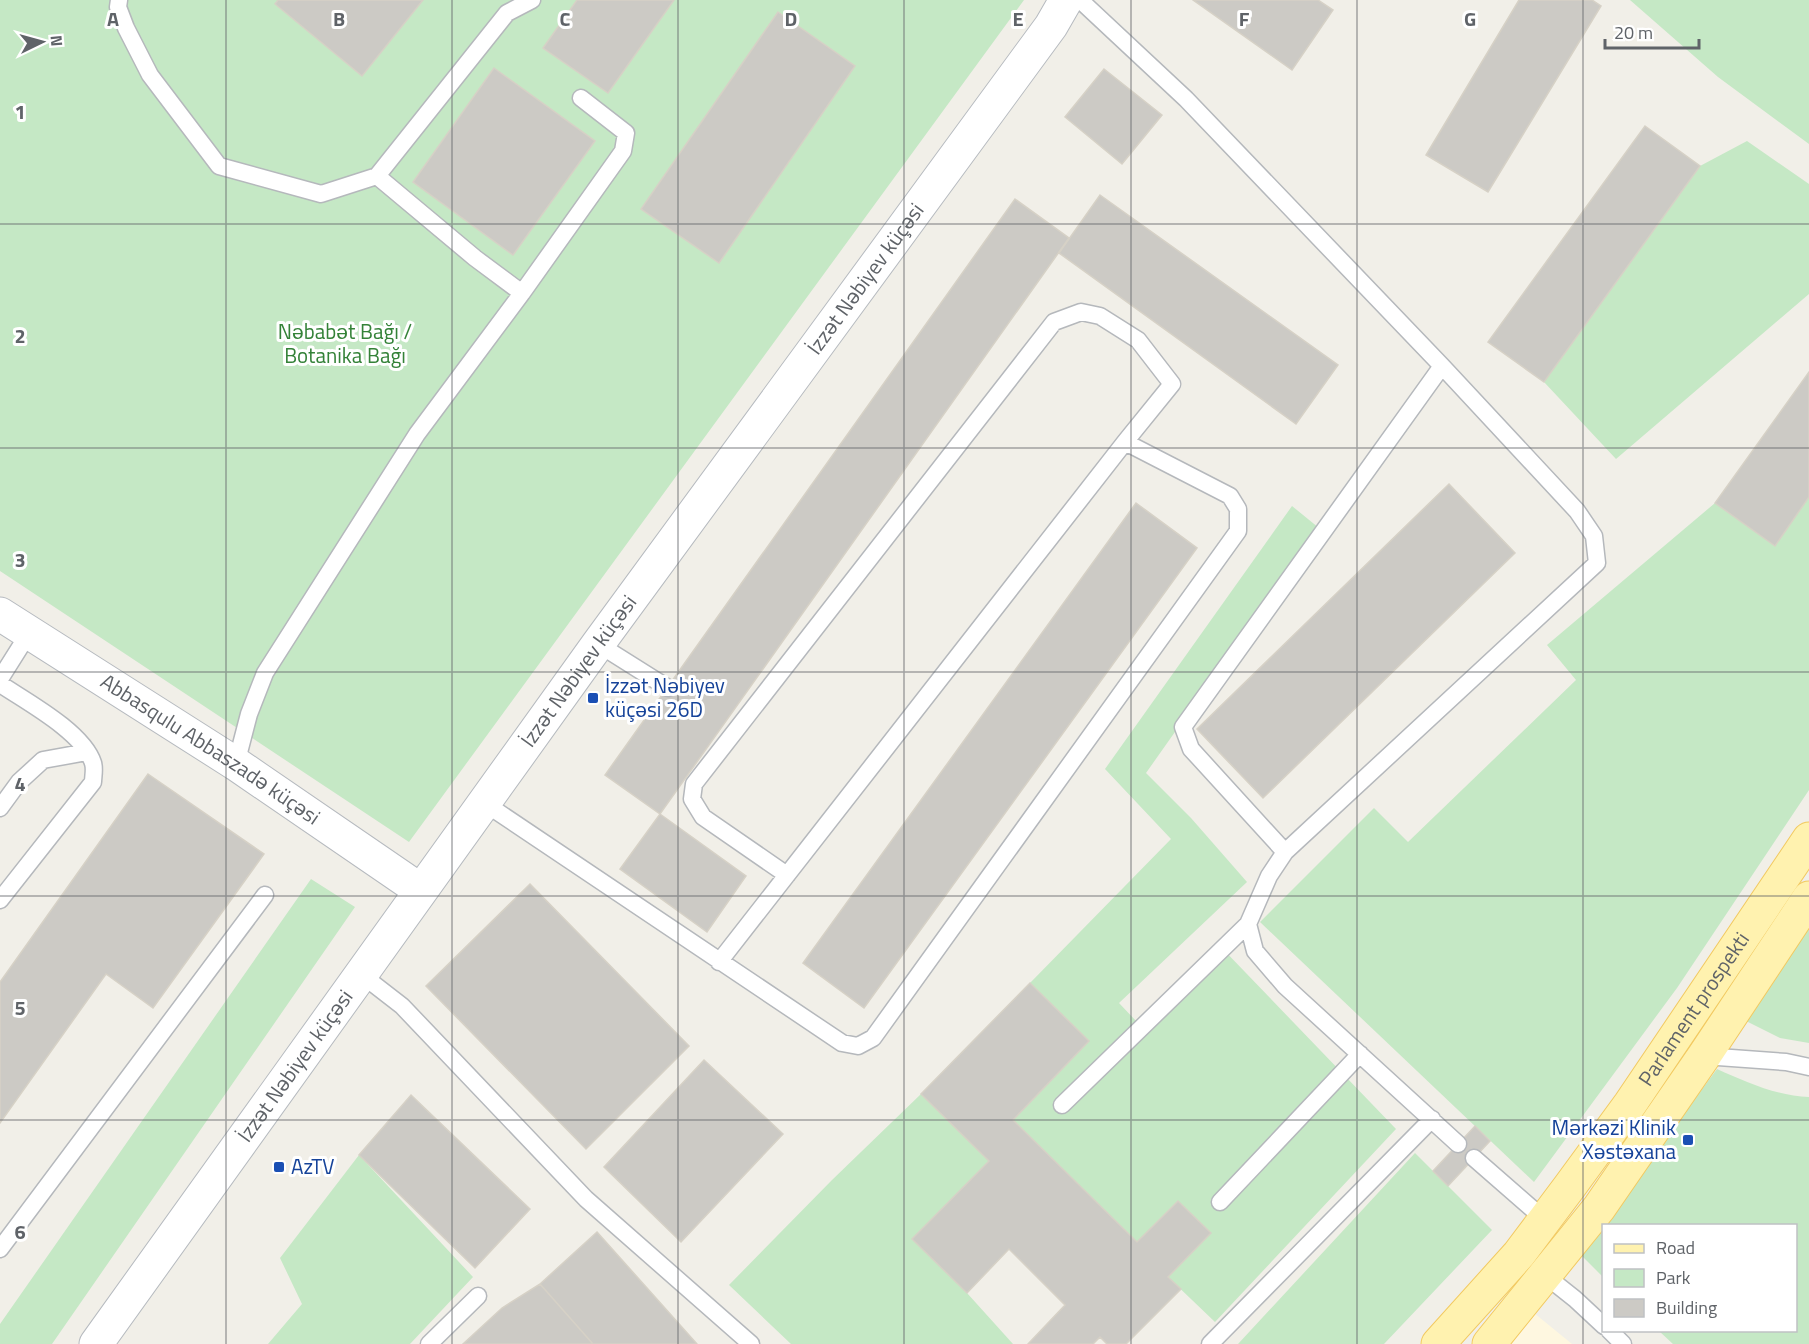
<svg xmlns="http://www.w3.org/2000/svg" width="1809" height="1344" font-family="'Titillium Web',sans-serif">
	<rect width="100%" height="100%" fill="#f1efe8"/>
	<!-- commercial -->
	<path fill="#fef7e0" d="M 1534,1313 L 1572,1344 L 1509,1344 Z"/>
	<!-- green -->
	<path fill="#c5e8c5" d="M 0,0 L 1024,0 L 409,842 L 0,571 Z
		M 1630,0 L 1809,0 L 1809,144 L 1718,77 Z
		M 1747,141 L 1809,184 L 1809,294 L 1616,459 L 1544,382 L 1700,166 Z
		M 1809,497 L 1809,790 L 1677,988 L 1534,1182 L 1260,922 L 1374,808 L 1408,842 L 1576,680 L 1547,645 L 1715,503 L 1775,545 Z
		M 1292,506 L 1319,528 L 1146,773 L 1191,818 L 1247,882 L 1119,1003 L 1137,1022 L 1219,945 L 1396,1129 L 1215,1322 L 1168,1277 L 1211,1233 L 1178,1201 L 1137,1242 L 1013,1120 L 1089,1041 L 1030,983 L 1171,839 L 1105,769 Z
		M 311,879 L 355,907 L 52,1344 L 0,1344 L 0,1324 Z
		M 1809,926 L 1809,1043 L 1780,1038 L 1744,1020 Z
		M 1717,1069 C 1746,1082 1777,1096 1809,1097 L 1809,1344 L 1673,1344 L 1659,1331 L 1796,1330 L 1796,1226 L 1604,1226 L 1603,1277 L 1580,1254 Z
		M 921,1094 L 989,1161 L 912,1239 L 967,1293 L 1013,1344 L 791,1344 L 729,1285 L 832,1180 Z
		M 1415,1153 L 1492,1230 L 1384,1344 L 1238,1344 Z
		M 359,1155 L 473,1277 L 410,1344 L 268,1344 L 302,1304 L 280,1258 Z"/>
	<!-- building -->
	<path fill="#cccac5" stroke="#d6d1c6" stroke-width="1.5" d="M 278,0 L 423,0 L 362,76 L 275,4 Z
		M 577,0 L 674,0 L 608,93 L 543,48 Z
		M 1193,0 L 1318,0 L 1333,10 L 1292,70 Z
		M 1519,0 L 1592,0 L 1601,6 L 1488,192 L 1426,155 Z
		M 778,12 L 855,66 L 719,263 L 641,209 Z
		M 494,68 L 595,141 L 513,255 L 413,182 Z
		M 1104,69 L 1162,115 L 1122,164 L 1065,117 Z
		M 1645,126 L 1700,166 L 1544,382 L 1488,342 Z
		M 1100,195 L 1338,365 L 1296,424 L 1059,253 Z
		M 1015,199 L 1069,238 L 660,814 L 605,775 Z
		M 1809,372 L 1809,497 L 1775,546 L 1715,503 Z
		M 1449,484 L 1515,553 L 1263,798 L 1197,729 Z
		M 1136,503 L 1197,548 L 864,1008 L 803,963 Z
		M 148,774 L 264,854 L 153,1008 L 106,974 L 0,1123 L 0,982 Z
		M 660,814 L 746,876 L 707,932 L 620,869 Z
		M 530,884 L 689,1046 L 586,1149 L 426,986 Z
		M 1030,983 L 1089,1041 L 1013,1120 L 1137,1242 L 1178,1201 L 1211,1233 L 1168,1277 L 1181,1289 L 1126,1344 L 1107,1344 L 1100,1337 L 1093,1344 L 1028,1344 L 1065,1305 L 1009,1249 L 967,1293 L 912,1239 L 989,1161 L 921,1094 Z
		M 704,1060 L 783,1134 L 681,1242 L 604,1167 Z
		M 411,1095 L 530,1209 L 475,1268 L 359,1155 Z
		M 1475,1126 L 1490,1141 L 1448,1186 L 1433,1171 Z
		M 597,1232 L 697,1344 L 593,1344 L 540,1284 Z
		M 540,1284 L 593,1344 L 463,1344 L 502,1308 Z"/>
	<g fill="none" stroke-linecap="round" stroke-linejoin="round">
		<!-- lane casing -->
		<g stroke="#b5b8bc" stroke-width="19">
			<path id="lane" d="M 119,0 L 118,7 L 126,28 L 150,75 L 219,166 L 321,194 L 377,176 L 475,258 L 522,293 L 417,434 L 265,673 L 249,714 L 236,764
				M 1080,0 L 1186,99 L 1442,366 L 1577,511 L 1594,536 L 1597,563 L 1285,852 L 1269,876 L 1248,924 L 1255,951 L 1285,986 L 1458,1144
				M 377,176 L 507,13 L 532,0
				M 522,293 L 623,151 L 626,133 L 581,98
				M 598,644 L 668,688
				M 0,679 L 29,633
				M 0,684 C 27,702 83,732 93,763 C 95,769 93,777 93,782 L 0,900
				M 483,802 L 842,1043 L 858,1046 L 873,1038 L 1238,531 L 1238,509 L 1230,496 L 1125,442
				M 0,808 L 19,782 L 43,760 L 87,752
				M 1285,852 L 1191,749 L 1183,727 L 1442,366
				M 719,962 L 1125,442 L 1172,384 L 1138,340 L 1100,316 L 1081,312 L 1054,322 L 694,784 L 692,799 L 703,817 L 787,875
				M 362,975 L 402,1006 L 586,1199 L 751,1344
				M 1704,1056 L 1786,1062 L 1809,1067
				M 1062,1105 L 1248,924
				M 1474,1158 L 1545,1220
				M 1220,1202 L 1360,1054
				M 0,1249 L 265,895
				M 1541,1272 L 1575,1299 L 1604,1326
				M 1609,1330 L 1623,1344
				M 429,1344 L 478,1296
				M 1210,1344 L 1432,1119"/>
		</g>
		<!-- secondary casing -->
		<g stroke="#b6babf" stroke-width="35">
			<g id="secondary">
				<path id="s1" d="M 0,614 L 236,764 L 420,890"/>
				<path id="s2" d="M 96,1344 L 598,644 L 1051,26 L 1066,0"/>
			</g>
		</g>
		<!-- primary casing -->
		<g stroke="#f2c960" stroke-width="35">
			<g id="primary">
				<path id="s3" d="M 1438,1344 L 1519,1254 L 1570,1186 L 1630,1104 L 1809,839"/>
				<path d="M 1489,1344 L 1599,1208 L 1704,1056 L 1809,898"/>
			</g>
		</g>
		<!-- lane -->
		<use href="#lane" stroke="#fff" stroke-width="16"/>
		<!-- secondary -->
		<use href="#secondary" stroke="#fff" stroke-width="33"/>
		<!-- primary -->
		<use href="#primary" stroke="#fff2af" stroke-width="33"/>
	</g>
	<!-- grid -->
	<path fill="none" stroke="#5f6368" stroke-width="1.5" stroke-opacity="0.55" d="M 226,0 L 226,1344M 452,0 L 452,1344M 678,0 L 678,1344M 904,0 L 904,1344M 1131,0 L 1131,1344M 1357,0 L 1357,1344M 1583,0 L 1583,1344M 0,224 L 1809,224M 0,448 L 1809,448M 0,672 L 1809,672M 0,896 L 1809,896M 0,1120 L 1809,1120"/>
	<!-- markers -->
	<g fill="#1a4fb4" stroke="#fff" stroke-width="2">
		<rect x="587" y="692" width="12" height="12" rx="3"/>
		<rect x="1682" y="1134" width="12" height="12" rx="3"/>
		<rect x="273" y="1161" width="12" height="12" rx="3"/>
	</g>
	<g text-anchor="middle" stroke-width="6" stroke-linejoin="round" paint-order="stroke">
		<!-- street labels -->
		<g font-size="21" fill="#5f6368" stroke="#fff">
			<text dy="7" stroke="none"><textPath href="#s2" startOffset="1314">İzzət Nəbiyev küçəsi</textPath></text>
			<text dy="7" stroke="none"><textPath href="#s2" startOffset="828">İzzət Nəbiyev küçəsi</textPath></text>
			<text dy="7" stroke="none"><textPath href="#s1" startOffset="250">Abbasqulu Abbaszadə küçəsi</textPath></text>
			<text dy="7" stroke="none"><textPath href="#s3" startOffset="422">Parlament prospekti</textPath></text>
			<text dy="7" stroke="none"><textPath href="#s2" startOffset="342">İzzət Nəbiyev küçəsi</textPath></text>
		</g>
		<!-- park labels -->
		<g font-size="21" fill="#348238" stroke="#fff">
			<text x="345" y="339">Nəbabət Bağı /<tspan x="345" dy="24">Botanika Bağı</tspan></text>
		</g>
		<!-- transit labels -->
		<g font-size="21" fill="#164399" stroke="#fff" text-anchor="start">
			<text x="605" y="693">İzzət Nəbiyev<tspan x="605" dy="24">küçəsi 26D</tspan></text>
			<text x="1676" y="1135" text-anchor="end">Mərkəzi Klinik<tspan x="1676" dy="24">Xəstəxana</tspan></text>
			<text x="291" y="1174">AzTV</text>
		</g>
	</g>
	<g font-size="20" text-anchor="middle" font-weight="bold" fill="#5f6368" stroke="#fff" stroke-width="6" stroke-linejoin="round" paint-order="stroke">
		<text x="113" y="26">A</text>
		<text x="339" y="26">B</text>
		<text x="565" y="26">C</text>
		<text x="791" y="26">D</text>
		<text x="1018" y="26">E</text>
		<text x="1244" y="26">F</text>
		<text x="1470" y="26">G</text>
		<text x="20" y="119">1</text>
		<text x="20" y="343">2</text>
		<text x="20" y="567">3</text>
		<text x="20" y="791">4</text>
		<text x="20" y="1015">5</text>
		<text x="20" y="1239">6</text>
	</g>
	<!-- legend -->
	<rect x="1602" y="1224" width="195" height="108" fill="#ffffff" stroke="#bfc1c3" stroke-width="1.5"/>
	<rect x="1614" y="1244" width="30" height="9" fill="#fff2af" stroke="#bfc1c3" stroke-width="1.5"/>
	<text x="1656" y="1254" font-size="18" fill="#5f6368">Road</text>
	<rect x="1614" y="1269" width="30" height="18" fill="#c5e8c5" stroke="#bfc1c3" stroke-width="1.5"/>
	<text x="1656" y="1284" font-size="18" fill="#5f6368">Park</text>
	<rect x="1614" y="1299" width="30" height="18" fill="#cccac5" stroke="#bfc1c3" stroke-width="1.5"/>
	<text x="1656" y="1314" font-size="18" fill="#5f6368">Building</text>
	<!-- north arrow -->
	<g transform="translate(42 42) rotate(85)" stroke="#ffffff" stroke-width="4.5" paint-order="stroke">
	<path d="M0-4.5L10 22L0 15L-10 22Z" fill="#5f6368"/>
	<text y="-9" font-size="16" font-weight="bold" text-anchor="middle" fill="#5f6368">N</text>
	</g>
	<!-- scale -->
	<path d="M1605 39v9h94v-9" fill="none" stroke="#5f6368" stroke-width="3"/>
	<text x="1614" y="39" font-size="18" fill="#5f6368" stroke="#ffffff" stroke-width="4.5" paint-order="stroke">20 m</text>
</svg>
